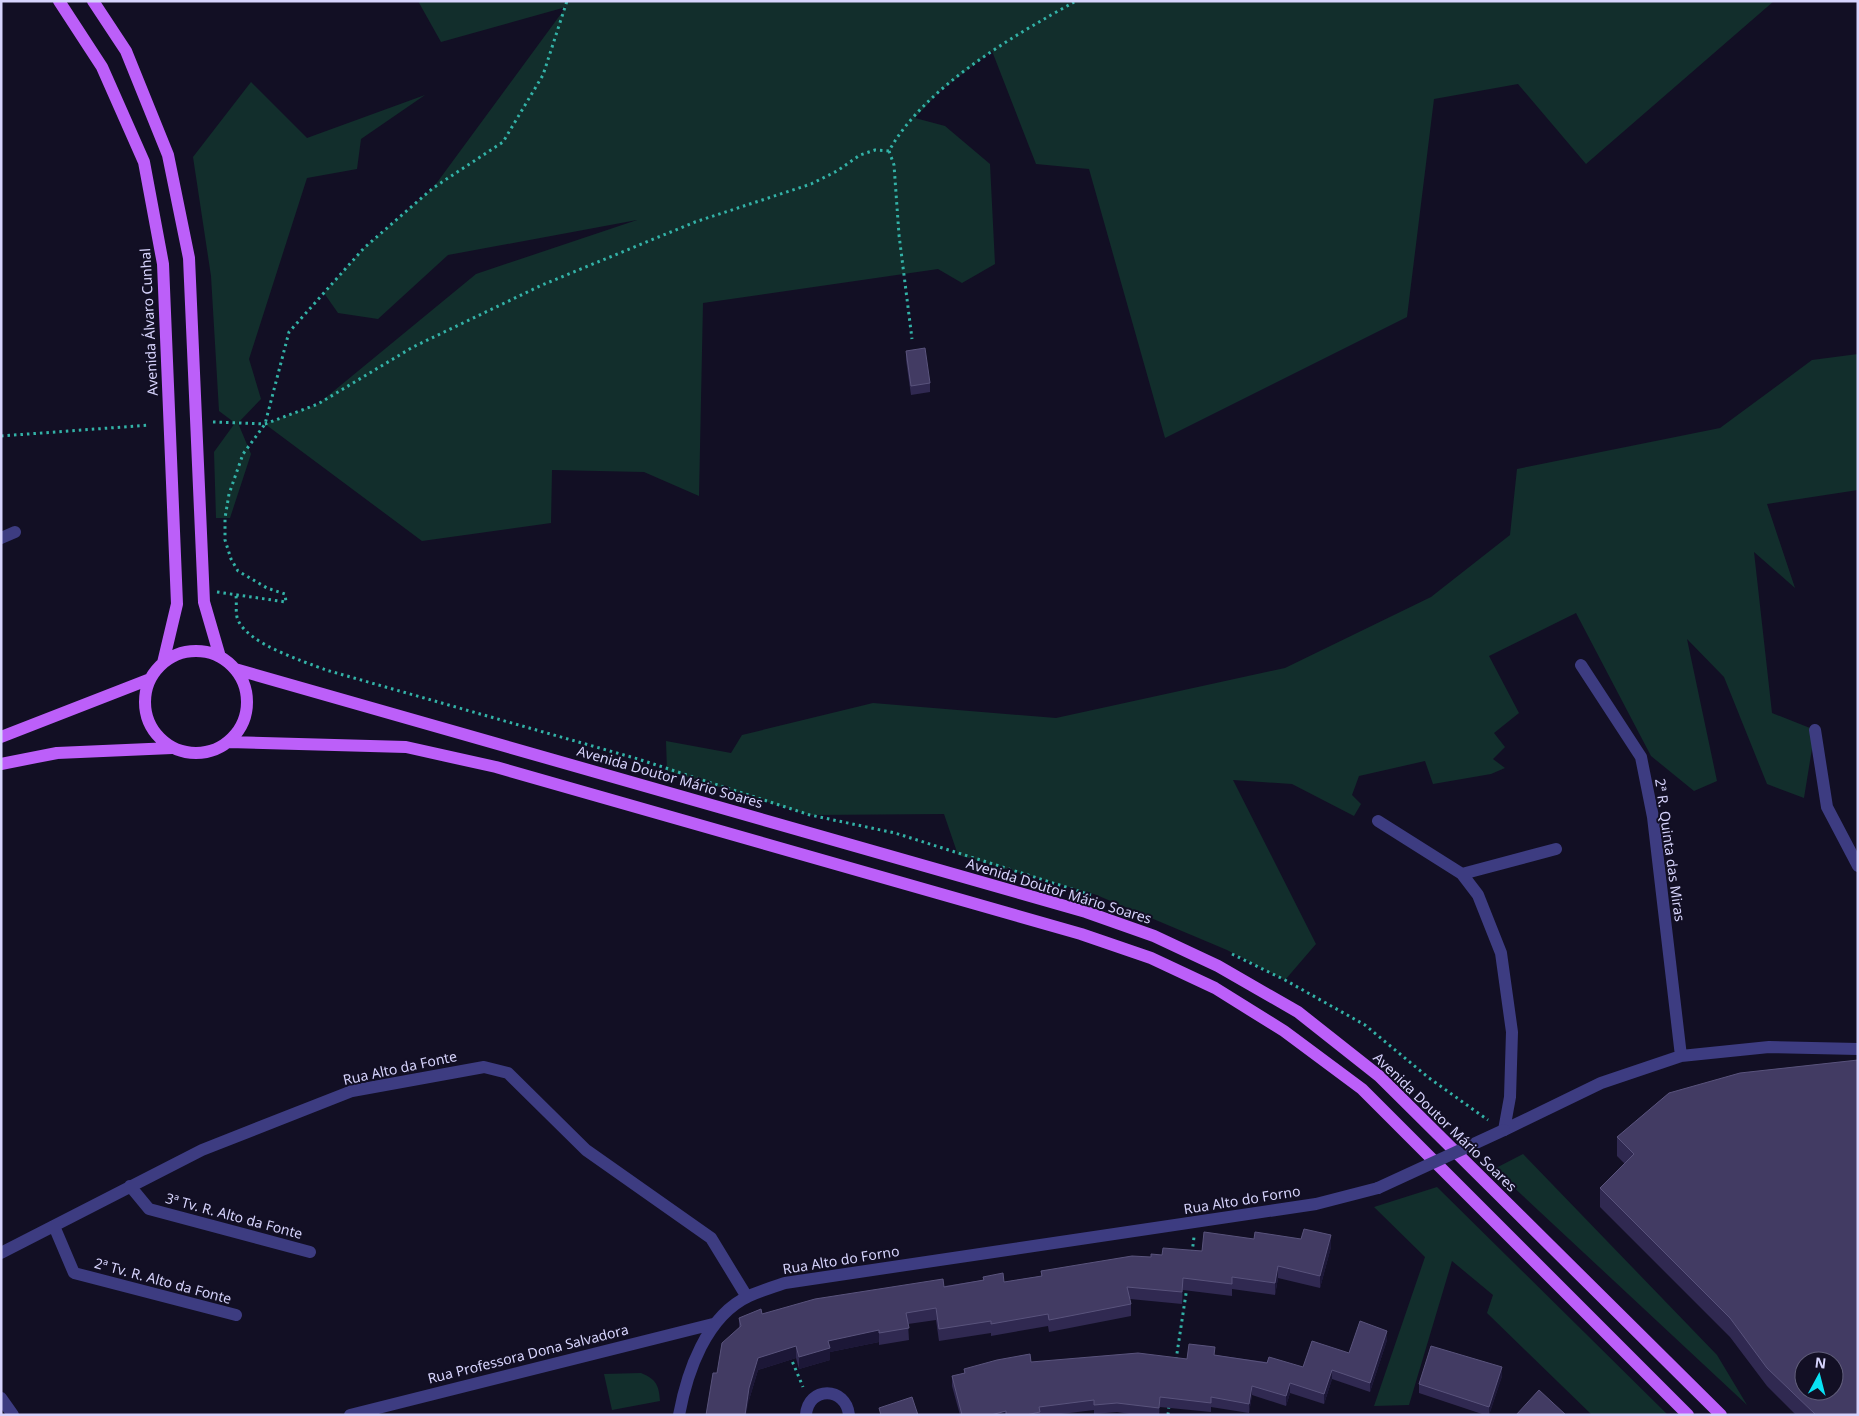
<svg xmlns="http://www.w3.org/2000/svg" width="1859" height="1416" font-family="'Noto Sans',sans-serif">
	<rect width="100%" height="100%" fill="#120f24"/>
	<!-- green -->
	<path fill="#122e2c" d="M 418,1 L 1774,1 L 1586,164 L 1518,84 L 1434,99 L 1407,317 L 1165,438 L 1089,169 L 1036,164 L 992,51 L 940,91 L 915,118 L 945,126 L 990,164 L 995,264 L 962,283 L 938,269 L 703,303 L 699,496 L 644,472 L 552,470 L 551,523 L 422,541 L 265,424 L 318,404 L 476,274 L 637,220 L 448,255 L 378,319 L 338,313 L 324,293 L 364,248 L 433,188 L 566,7 L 441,42 Z
		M 251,82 L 307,138 L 425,95 L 361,139 L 357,169 L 307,178 L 249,359 L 261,399 L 238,423 L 251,454 L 230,518 L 216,518 L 214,452 L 235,423 L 219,411 L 211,276 L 193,157 Z
		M 1858,354 L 1858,490 L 1767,504 L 1795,588 L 1754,552 L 1772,713 L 1815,730 L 1804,798 L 1767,784 L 1724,677 L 1687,639 L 1717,781 L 1694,791 L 1651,756 L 1576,613 L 1489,656 L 1519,713 L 1494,733 L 1505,747 L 1493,759 L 1505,768 L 1491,774 L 1433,784 L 1425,761 L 1359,776 L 1352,795 L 1361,804 L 1354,816 L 1292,784 L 1233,780 L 1316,944 L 1285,980 L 1227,950 L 1094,894 L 958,855 L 944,814 L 810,815 L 667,771 L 666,741 L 731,753 L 742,735 L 873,703 L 1056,718 L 1285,668 L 1431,597 L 1510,535 L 1517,469 L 1720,428 L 1812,360 Z
		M 1523,1154 L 1717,1355 L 1747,1405 L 1494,1169 Z
		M 1437,1187 L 1668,1415 L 1592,1415 L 1487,1313 L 1493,1295 L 1452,1261 L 1409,1405 L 1374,1406 L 1425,1257 L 1374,1207 Z
		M 641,1373 C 656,1379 659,1385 660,1401 L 612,1410 L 604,1374 Z"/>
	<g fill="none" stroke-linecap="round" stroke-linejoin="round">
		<!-- path -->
		<path stroke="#33b2a7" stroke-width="3" stroke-dasharray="2.5 4" stroke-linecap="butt" d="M 889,151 L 894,165 L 899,235 L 912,339
			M 213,422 L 265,424 L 318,404 L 413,347 L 542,285 L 695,222 L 811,184 L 837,171 L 860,155 L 875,150 L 889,151 C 924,87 1013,36 1076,1
			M 1,436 L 150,425
			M 217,592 L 286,602 L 285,594 L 267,588 L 238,571 L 231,559 L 225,540 L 225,518 L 229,494 L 243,454 L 265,424 L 289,332 L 364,248 L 433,188 L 503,142 L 543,75 L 567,1
			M 236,596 C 237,603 235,614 238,620 C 248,644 303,661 326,670 L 638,759 L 810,815 L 895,833 L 1091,895
			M 1232,954 L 1285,980 L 1365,1025 L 1429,1078 L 1488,1120
			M 1192,1253 L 1194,1237
			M 790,1356 L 803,1387
			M 1176,1360 L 1187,1287
			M 1168,1415 L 1169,1405"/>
		<!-- minor -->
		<path stroke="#3d3c81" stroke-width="12" d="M 1,538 L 15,532
			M 1581,665 L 1641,757 L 1653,817 L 1681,1056
			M 1815,730 L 1827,807 L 1858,866
			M 1378,821 L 1462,874 L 1478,895 L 1501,953 L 1512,1032 L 1510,1097 L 1504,1130
			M 1462,874 L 1556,849
			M 1504,1130 L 1601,1083 L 1681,1056 L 1769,1047 L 1858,1049
			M 130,1186 L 149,1209 L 310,1252
			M 54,1226 L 74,1273 L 236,1315
			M 1,1253 L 202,1150 L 352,1091 L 484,1067 L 508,1073 L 586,1150 L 711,1238 L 747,1297
			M 1,1398 L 13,1415
			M 350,1415 L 713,1324
			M 679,1415 C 687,1372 706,1316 749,1296 C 760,1291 773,1287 785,1283 L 1316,1204 L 1378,1188
			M 806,1415 C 808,1386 846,1386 849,1415"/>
		<!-- major -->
		<path stroke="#bc5ff9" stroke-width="12" d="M 59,1 L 102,67 L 144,162 L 163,264 L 177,604 L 163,663
			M 93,1 L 126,51 L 168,155 L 189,258 L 204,602 L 220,657
			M145 702a51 51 0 1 1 102 0a51 51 0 1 1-102 0Z
			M 235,669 L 1086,912 L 1154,936 L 1218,966 L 1298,1012 L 1379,1076 L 1721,1415
			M 1,737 L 150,679
			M 229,742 L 406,747 L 496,767 L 1081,934 L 1151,958 L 1215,988 L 1284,1031 L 1362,1089 L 1688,1415
			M 1,764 L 57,753 L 172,748"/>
		<!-- minor-bridge -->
		<path stroke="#3d3c81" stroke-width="12" d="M 1378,1188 L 1504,1130"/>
	</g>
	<!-- wall -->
	<path fill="#302951" d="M 906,351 L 930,383 L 930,392 L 911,395 L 906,360 Z
		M 1669,1093 L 1858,1415 L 1796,1415 L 1767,1386 L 1730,1337 L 1600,1207 L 1600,1188 L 1625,1164 L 1617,1156 L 1617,1137 Z
		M 1254,1239 L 1331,1247 L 1320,1288 L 1278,1278 L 1275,1295 L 1232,1289 L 1232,1296 L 1183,1290 L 1182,1304 L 1130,1299 L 1131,1304 L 1131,1316 L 1049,1332 L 1048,1326 L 991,1336 L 991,1333 L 939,1341 L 936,1320 L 908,1324 L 909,1340 L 879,1345 L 879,1342 L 830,1352 L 830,1360 L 799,1369 L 796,1358 L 758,1370 L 749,1400 L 717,1373 L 739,1328 L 739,1318 L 983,1280 L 983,1277 L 1004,1282 L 1041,1276 L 1041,1271 L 1151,1257 L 1162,1255 L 1202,1251 Z
		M 1387,1340 L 1370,1392 L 1332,1379 L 1324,1404 L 1290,1393 L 1286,1406 L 1252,1395 L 1249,1413 L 1211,1407 L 1211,1412 L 1160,1407 L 1159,1415 L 1136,1415 L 1117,1412 L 1094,1414 L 1094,1410 L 1053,1415 L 960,1415 L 952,1386 L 952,1376 L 964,1373 L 964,1369 L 1031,1362 L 1187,1359 L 1215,1355 L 1303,1367 L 1349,1353 Z
		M 1502,1376 L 1489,1415 L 1485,1415 L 1419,1393 L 1419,1384 Z"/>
	<!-- shaded-wall -->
	<path fill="#1c1737" d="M 1331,1235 L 1331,1247 L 1320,1288 L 1320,1276 Z
		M 1278,1266 L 1278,1278 L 1275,1295 L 1275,1283 Z
		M 1183,1278 L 1183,1290 L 1182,1304 L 1182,1292 Z
		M 879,1330 L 879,1342 L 830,1352 L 830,1360 L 799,1369 L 799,1357 L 828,1341 Z
		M 1387,1331 L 1387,1340 L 1370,1392 L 1370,1383 Z
		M 796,1346 L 796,1358 L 758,1370 L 749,1400 L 746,1415 L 745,1415 L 749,1388 L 758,1358 Z
		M 1502,1367 L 1502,1376 L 1489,1415 L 1489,1407 Z
		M 1332,1370 L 1332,1379 L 1324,1404 L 1324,1394 Z
		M 1290,1383 L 1290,1393 L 1286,1406 L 1286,1396 Z
		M 1252,1386 L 1252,1395 L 1249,1413 L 1249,1404 Z
		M 1160,1397 L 1160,1407 L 1159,1415 L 1159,1408 Z
		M 1006,1411 L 1006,1415 L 991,1415 Z"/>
	<!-- building -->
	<path fill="#423b63" stroke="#59537c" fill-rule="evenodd" d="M 925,348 L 930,383 L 911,386 L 906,351 Z
		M 1858,1060 L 1858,1415 L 1816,1415 L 1767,1368 L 1730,1318 L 1600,1188 L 1634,1154 L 1617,1137 L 1669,1093 L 1740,1073 ZM 1804,1361 L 1834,1361 L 1834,1391 L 1804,1391 Z
		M 1304,1229 L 1331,1235 L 1320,1276 L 1278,1266 L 1275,1283 L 1232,1277 L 1232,1284 L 1183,1278 L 1182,1292 L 1127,1287 L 1131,1304 L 1049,1320 L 1048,1314 L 991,1324 L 991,1321 L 939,1329 L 936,1308 L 906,1313 L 909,1328 L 879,1333 L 879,1330 L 828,1341 L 830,1348 L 799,1357 L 796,1346 L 758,1358 L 749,1388 L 745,1415 L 706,1415 L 713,1373 L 717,1373 L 722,1343 L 741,1326 L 739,1318 L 761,1309 L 762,1314 L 815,1299 L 943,1279 L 944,1287 L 984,1280 L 983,1277 L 1003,1273 L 1004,1282 L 1042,1276 L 1041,1271 L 1132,1256 L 1151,1257 L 1151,1254 L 1162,1255 L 1163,1248 L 1202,1251 L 1204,1232 L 1254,1239 L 1255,1232 L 1301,1239 Z
		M 1360,1321 L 1387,1331 L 1370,1383 L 1332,1370 L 1324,1394 L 1290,1383 L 1286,1396 L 1252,1386 L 1249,1404 L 1211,1397 L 1211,1403 L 1160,1397 L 1159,1408 L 1117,1403 L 1094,1405 L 1094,1400 L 1039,1407 L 1040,1412 L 1026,1415 L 1006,1415 L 1006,1411 L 991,1415 L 962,1415 L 952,1376 L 965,1373 L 964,1369 L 997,1360 L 1030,1354 L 1031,1362 L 1138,1353 L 1187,1359 L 1189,1344 L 1215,1347 L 1214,1355 L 1267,1363 L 1269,1357 L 1303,1367 L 1312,1341 L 1349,1353 Z
		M 1431,1346 L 1502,1367 L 1489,1407 L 1419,1384 Z
		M 1539,1390 L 1566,1415 L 1516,1415 Z
		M 912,1397 L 918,1415 L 881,1415 L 879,1408 Z"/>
	<g text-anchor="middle" stroke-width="4" stroke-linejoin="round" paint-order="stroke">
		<!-- street labels -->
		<g font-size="14" fill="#d7d4fd" stroke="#120f24">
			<text transform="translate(149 322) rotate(-93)" y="5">Avenida Álvaro Cunhal</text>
			<text transform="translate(670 777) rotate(16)" y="5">Avenida Doutor Mário Soares</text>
			<text transform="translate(1670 850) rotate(82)" y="5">2ª R. Quinta das Miras</text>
			<text transform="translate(1059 891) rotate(17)" y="5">Avenida Doutor Mário Soares</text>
			<text transform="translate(400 1068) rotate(-12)" y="5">Rua Alto da Fonte</text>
			<text transform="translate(1445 1122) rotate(44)" y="5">Avenida Doutor Mário Soares</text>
			<text transform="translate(1242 1200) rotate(-9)" y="5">Rua Alto do Forno</text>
			<text transform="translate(234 1216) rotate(15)" y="5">3ª Tv. R. Alto da Fonte</text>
			<text transform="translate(841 1260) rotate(-9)" y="5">Rua Alto do Forno</text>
			<text transform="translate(163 1281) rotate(15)" y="5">2ª Tv. R. Alto da Fonte</text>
			<text transform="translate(528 1354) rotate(-14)" y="5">Rua Professora Dona Salvadora</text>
		</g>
	</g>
	<!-- border -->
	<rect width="1859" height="1416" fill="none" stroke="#d7d4fd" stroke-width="5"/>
	<!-- north arrow -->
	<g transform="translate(1819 1376) rotate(7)"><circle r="24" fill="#120f24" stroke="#615e7b"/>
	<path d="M0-4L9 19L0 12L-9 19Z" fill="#09e2f4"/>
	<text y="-8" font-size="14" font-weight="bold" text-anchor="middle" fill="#d7d4fd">N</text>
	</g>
</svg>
